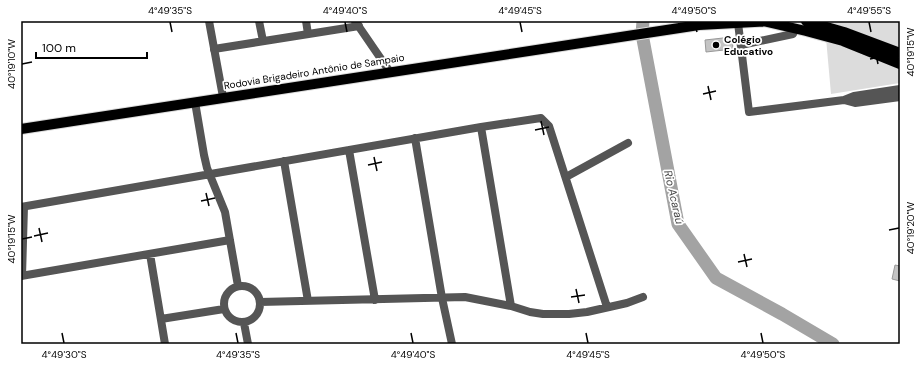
<svg xmlns="http://www.w3.org/2000/svg" width="921" height="365" font-family="'DM Sans',sans-serif">
	<rect width="100%" height="100%" fill="#fff"/>
	<!-- green -->
	<path fill="#dcdcdc" d="M 823,21 L 900,21 L 900,50 Z
		M 826,38 L 900,67 L 900,83 L 831,94 Z"/>
	<g fill="none" stroke-linecap="round" stroke-linejoin="round">
		<!-- river -->
		<path stroke="#a3a3a3" stroke-width="13" d="M 643,21 L 642,34 L 678,224 L 716,278 L 782,314 L 833,344"/>
	</g>
	<!-- building -->
	<path fill="#c4c4c4" stroke="#999" d="M 732,37 L 733,49 L 706,52 L 705,40 Z
		M 895,265 L 900,266 L 900,281 L 892,279 Z"/>
	<g fill="none" stroke-linecap="round" stroke-linejoin="round">
		<!-- primary casing -->
		<g stroke="#dbdbdb" stroke-width="12">
			<path id="primary" d="M 806,21 L 844,32 L 900,53
				M 767,22 L 806,31 L 843,41 L 900,64
				M 21,129 L 699,25 L 773,21"/>
		</g>
		<!-- minor -->
		<path stroke="#555" stroke-width="8" d="M 259,21 L 263,41
			M 306,21 L 308,34
			M 738,23 L 749,112 L 844,100 L 854,96 L 900,89
			M 741,45 L 793,34 L 795,29
			M 214,49 L 359,26
			M 844,100 L 855,103 L 900,97
			M 195,102 L 204,155 L 207,168 L 225,212 L 238,286
			M 481,127 L 511,306
			M 415,138 L 442,298 L 452,344
			M 349,150 L 375,300
			M 284,161 L 308,301
			M 566,177 L 628,143
			M 21,207 L 481,127 L 541,118 L 549,126 L 607,307
			M 150,254 L 165,344
			M 21,276 L 230,240
			M 22,276 L 24,207
			M224 304a18 18 0 1 1 36 0a18 18 0 1 1-36 0Z
			M 260,302 L 465,297 L 511,306 L 530,312 L 543,314 L 569,314 L 587,312 L 627,303 L 643,297
			M 161,319 L 224,309
			M 244,323 L 248,344"/>
		<!-- tertiary -->
		<path stroke="#555" stroke-width="8" d="M 209,21 L 223,97
			M 355,21 L 390,72"/>
		<!-- primary -->
		<use href="#primary" stroke="#000" stroke-width="10"/>
	</g>
	<!-- ticks -->
	<path fill="none" stroke="#000" stroke-width="1.5" d="M 170,22 L 172,32M 345,22 L 347,32M 520,22 L 522,32M 694,22 L 697,32M 869,22 L 871,32M 875,50 L 878,64M 889,55 L 899,52M 870,59 L 884,56M 22,64 L 32,62M 708,86 L 711,100M 703,94 L 716,91M 541,121 L 544,135M 535,130 L 549,127M 374,157 L 377,171M 368,165 L 382,162M 206,193 L 209,206M 201,201 L 215,198M 39,228 L 42,242M 889,230 L 899,228M 34,236 L 48,233M 22,239 L 32,237M 744,254 L 747,267M 738,262 L 752,259M 576,289 L 579,303M 571,297 L 585,295M 62,333 L 64,343M 236,333 L 238,343M 411,333 L 413,343M 586,333 L 588,343M 761,333 L 763,343"/>
	<!-- markers -->
	<circle fill="#000" stroke="#fff" stroke-width="1.5" cx="716" cy="45" r="4"/>
	<g text-anchor="middle" stroke-width="3.5" stroke-linejoin="round" paint-order="stroke">
		<!-- poi labels -->
		<g font-size="10" font-weight="bold" fill="#000" stroke="#fff" text-anchor="start">
			<text x="724" y="43">Colégio<tspan x="724" dy="12">Educativo</tspan></text>
		</g>
		<!-- street labels -->
		<g font-size="10" fill="#000" stroke="#fff">
			<text transform="translate(314 71) rotate(-9)" y="4">Rodovia Brigadeiro Antônio de Sampaio</text>
		</g>
		<!-- water labels -->
		<g font-size="11" font-style="italic" fill="#444" stroke="#fff">
			<text transform="translate(674 197) rotate(77)" y="4">Rio Acaraú</text>
		</g>
	</g>
	<!-- border -->
	<rect width="921" height="365" fill="none" stroke="#ffffff" stroke-width="44"/>
	<!-- scale -->
	<path d="M36 52v6h111v-6" fill="none" stroke="#000000" stroke-width="2"/>
	<text x="42" y="52" font-size="12" fill="#000000" stroke="#ffffff" stroke-width="3" paint-order="stroke">100 m</text>
	<rect x="22" y="22" width="877" height="321" fill="none" stroke="#000" stroke-width="1.5"/>
	<g font-size="10" text-anchor="middle" fill="#000">
		<text x="170" y="14">4°49'35"S</text>
		<text x="345" y="14">4°49'40"S</text>
		<text x="520" y="14">4°49'45"S</text>
		<text x="694" y="14">4°49'50"S</text>
		<text x="869" y="14">4°49'55"S</text>
		<text transform="translate(910 52) rotate(-90)" y="4">40°19'15"W</text>
		<text transform="translate(11 64) rotate(-90)" y="4">40°19'10"W</text>
		<text transform="translate(910 228) rotate(-90)" y="4">40°19'20"W</text>
		<text transform="translate(11 239) rotate(-90)" y="4">40°19'15"W</text>
		<text x="64" y="358">4°49'30"S</text>
		<text x="238" y="358">4°49'35"S</text>
		<text x="413" y="358">4°49'40"S</text>
		<text x="588" y="358">4°49'45"S</text>
		<text x="763" y="358">4°49'50"S</text>
	</g>
</svg>
